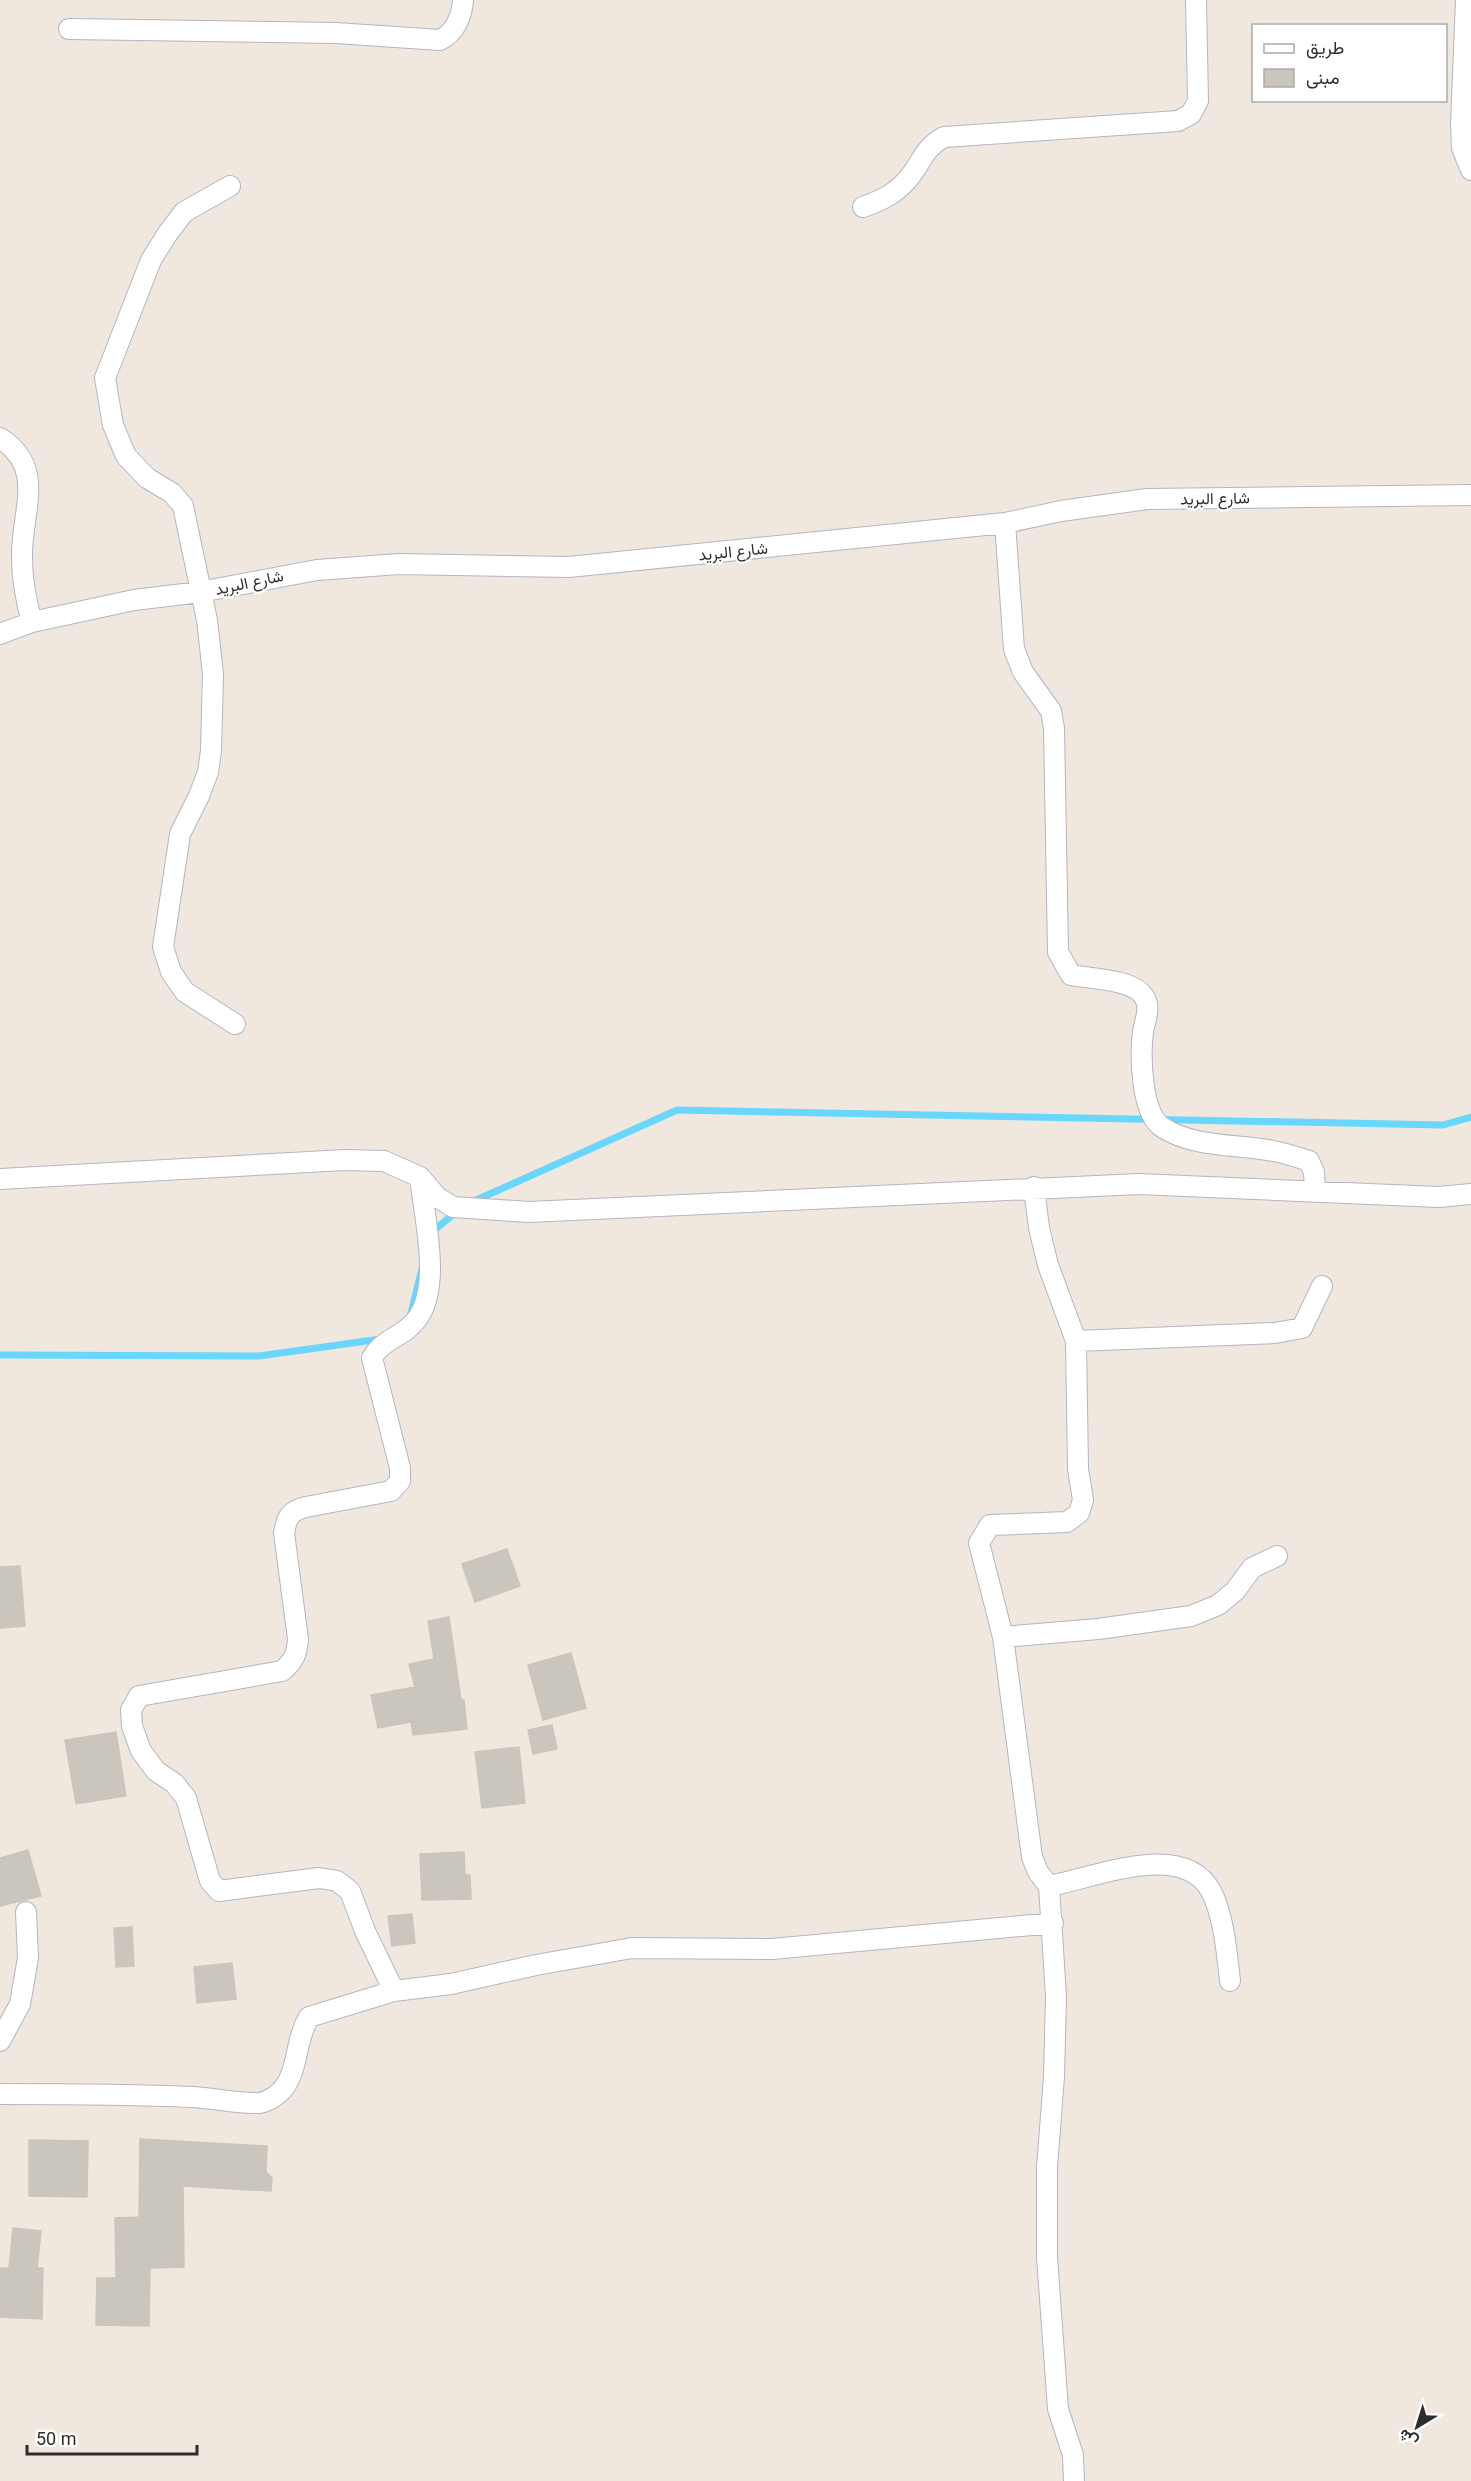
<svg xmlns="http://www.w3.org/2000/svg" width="1471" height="2481" font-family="Roboto,Vazirmatn,sans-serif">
	<rect width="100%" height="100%" fill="#f0e8df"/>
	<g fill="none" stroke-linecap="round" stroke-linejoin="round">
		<!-- stream -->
		<path stroke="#69d6fb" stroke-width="7" d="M 472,1202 L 677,1110 L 1443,1125 L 1471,1117
			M 431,1233 L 457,1211
			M 410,1317 L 422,1269
			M 0,1355 L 259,1356 L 381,1339"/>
	</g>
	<!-- building -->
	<path fill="#cbc6bd" stroke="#ccc5b8" stroke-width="1.5" d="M 507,1549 L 520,1586 L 475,1602 L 462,1564 Z
		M 20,1566 L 25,1626 L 0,1628 L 0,1567 Z
		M 449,1617 L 461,1700 L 464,1700 L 467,1729 L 413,1735 L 411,1722 L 378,1728 L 371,1695 L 415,1687 L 409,1664 L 434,1659 L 428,1621 Z
		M 571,1653 L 586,1708 L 543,1720 L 528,1665 Z
		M 552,1725 L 557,1749 L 533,1754 L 528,1730 Z
		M 116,1732 L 126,1796 L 76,1804 L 65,1740 Z
		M 519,1747 L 525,1803 L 482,1808 L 475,1752 Z
		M 28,1850 L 41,1896 L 0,1906 L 0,1858 Z
		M 464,1852 L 465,1875 L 470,1875 L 471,1899 L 422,1900 L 420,1854 Z
		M 412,1914 L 415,1943 L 392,1946 L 388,1916 Z
		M 132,1927 L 134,1966 L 116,1967 L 114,1928 Z
		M 232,1963 L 236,1999 L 197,2003 L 194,1967 Z
		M 140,2139 L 267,2146 L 266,2172 L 272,2178 L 271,2191 L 183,2186 L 184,2267 L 150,2268 L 149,2326 L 96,2325 L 97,2278 L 116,2278 L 115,2218 L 139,2217 Z
		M 29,2140 L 88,2141 L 87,2197 L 29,2196 Z
		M 13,2228 L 41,2231 L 37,2268 L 43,2268 L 42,2319 L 0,2317 L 0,2268 L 9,2268 Z"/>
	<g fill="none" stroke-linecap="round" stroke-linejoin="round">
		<!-- minor casing -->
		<g stroke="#b3b6c2" stroke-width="22">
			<path id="minor" d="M 1466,0 L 1461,125 L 1462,148 L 1471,170
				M 69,29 L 336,33 L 440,40 C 455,33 462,16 463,0
				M 230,186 L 184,212 L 168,233 L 151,260 L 105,378 L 113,425 L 126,456 L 147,478 L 172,493 L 183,506 L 207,620 L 213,674 L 211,751 L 208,772 L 199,796 L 180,834 L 163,947 L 171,972 L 185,992 L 235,1024
				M 863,207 C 880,201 895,194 907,180 C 922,164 922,149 944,137 L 1178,121 L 1191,114 L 1198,101 L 1196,0
				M 0,438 C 47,468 21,512 22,557 C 22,579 26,601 32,622
				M 1005,523 L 1014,649 L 1023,672 L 1051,711 L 1054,728 L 1058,952 L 1071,975 C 1091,979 1127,979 1141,993 C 1153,1005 1145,1019 1143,1032 C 1140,1056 1141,1113 1162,1127 C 1193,1148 1239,1144 1273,1151 C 1285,1153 1297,1157 1309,1161 L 1314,1172 L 1315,1191
				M 0,634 L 32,622 L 134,600 L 200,592 L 317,570 L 399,564 L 569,567 L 1005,523 L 1061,511 L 1147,499 L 1471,495
				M 0,1179 L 345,1160 L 384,1161 L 420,1177 L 437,1197 L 453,1207 L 529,1212 L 1139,1184 L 1439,1197 L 1471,1194
				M 1034,1187 L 1039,1228 L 1048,1265 L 1076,1341 L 1078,1469 L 1083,1500 L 1079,1513 L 1067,1522 L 990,1525 L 979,1543 L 1003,1637 L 1032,1857 L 1038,1872 L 1049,1886 L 1056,1996 L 1054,2077 L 1047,2167 L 1047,2257 L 1058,2409 L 1073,2455 L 1074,2481
				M 1076,1341 L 1275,1333 L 1302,1328 L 1322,1286
				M 1003,1637 L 1098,1629 L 1191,1616 L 1218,1605 L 1235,1591 L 1252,1568 L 1277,1556
				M 1049,1886 C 1094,1878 1183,1839 1211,1891 C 1224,1916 1227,1954 1230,1981
				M 394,1991 L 365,1931 L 350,1891 L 337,1881 L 319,1878 L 219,1891 L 210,1881 L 186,1798 L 174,1783 L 156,1771 L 141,1751 L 132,1726 L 131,1710 L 139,1696 L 282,1671 C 294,1661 297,1654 298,1639 L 284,1533 C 287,1516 290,1511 306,1507 L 391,1491 L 400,1481 L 400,1468 L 372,1358 C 382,1339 405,1336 417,1319 C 442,1286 424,1217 420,1177
				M 0,2041 L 20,2004 L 28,1958 L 26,1912
				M 0,2094 C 64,2094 128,2094 192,2097 C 214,2098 237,2104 260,2103 C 266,2102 275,2097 280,2092 C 299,2074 294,2042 309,2017 L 394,1991 L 451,1984 L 536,1965 L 632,1948 L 772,1949 L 1053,1923"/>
		</g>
		<!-- minor -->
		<use href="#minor" stroke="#fff" stroke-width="20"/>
	</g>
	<g text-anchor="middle" stroke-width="4.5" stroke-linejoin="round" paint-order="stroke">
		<!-- street labels -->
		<g font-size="16" fill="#2d2d2d" stroke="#fff">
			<text transform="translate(1215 498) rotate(-1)" y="6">شارع البريد</text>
			<text transform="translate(733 551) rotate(-6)" y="6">شارع البريد</text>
			<text transform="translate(249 582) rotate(-12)" y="6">شارع البريد</text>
		</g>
	</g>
	<!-- legend -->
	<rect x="1252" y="24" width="195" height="78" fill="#ffffff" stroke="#ababab" stroke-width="1.5"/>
	<rect x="1264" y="44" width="30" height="9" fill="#ffffff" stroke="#ababab" stroke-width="1.5"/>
	<text x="1306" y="54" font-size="18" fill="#2d2d2d">طريق</text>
	<rect x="1264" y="69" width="30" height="18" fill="#cbc6bd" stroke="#ababab" stroke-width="1.5"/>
	<text x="1306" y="84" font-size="18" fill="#2d2d2d">مبنى</text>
	<!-- north arrow -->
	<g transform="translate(1417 2427) rotate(218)" stroke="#ffffff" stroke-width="4.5" paint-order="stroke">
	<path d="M0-4.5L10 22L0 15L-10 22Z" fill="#2d2d2d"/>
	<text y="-9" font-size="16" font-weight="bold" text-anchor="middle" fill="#2d2d2d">ش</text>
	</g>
	<!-- scale -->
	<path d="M27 2445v9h170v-9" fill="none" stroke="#2d2d2d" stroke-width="3"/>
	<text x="36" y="2445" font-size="18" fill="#2d2d2d" stroke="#ffffff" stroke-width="4.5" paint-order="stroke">50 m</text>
</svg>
